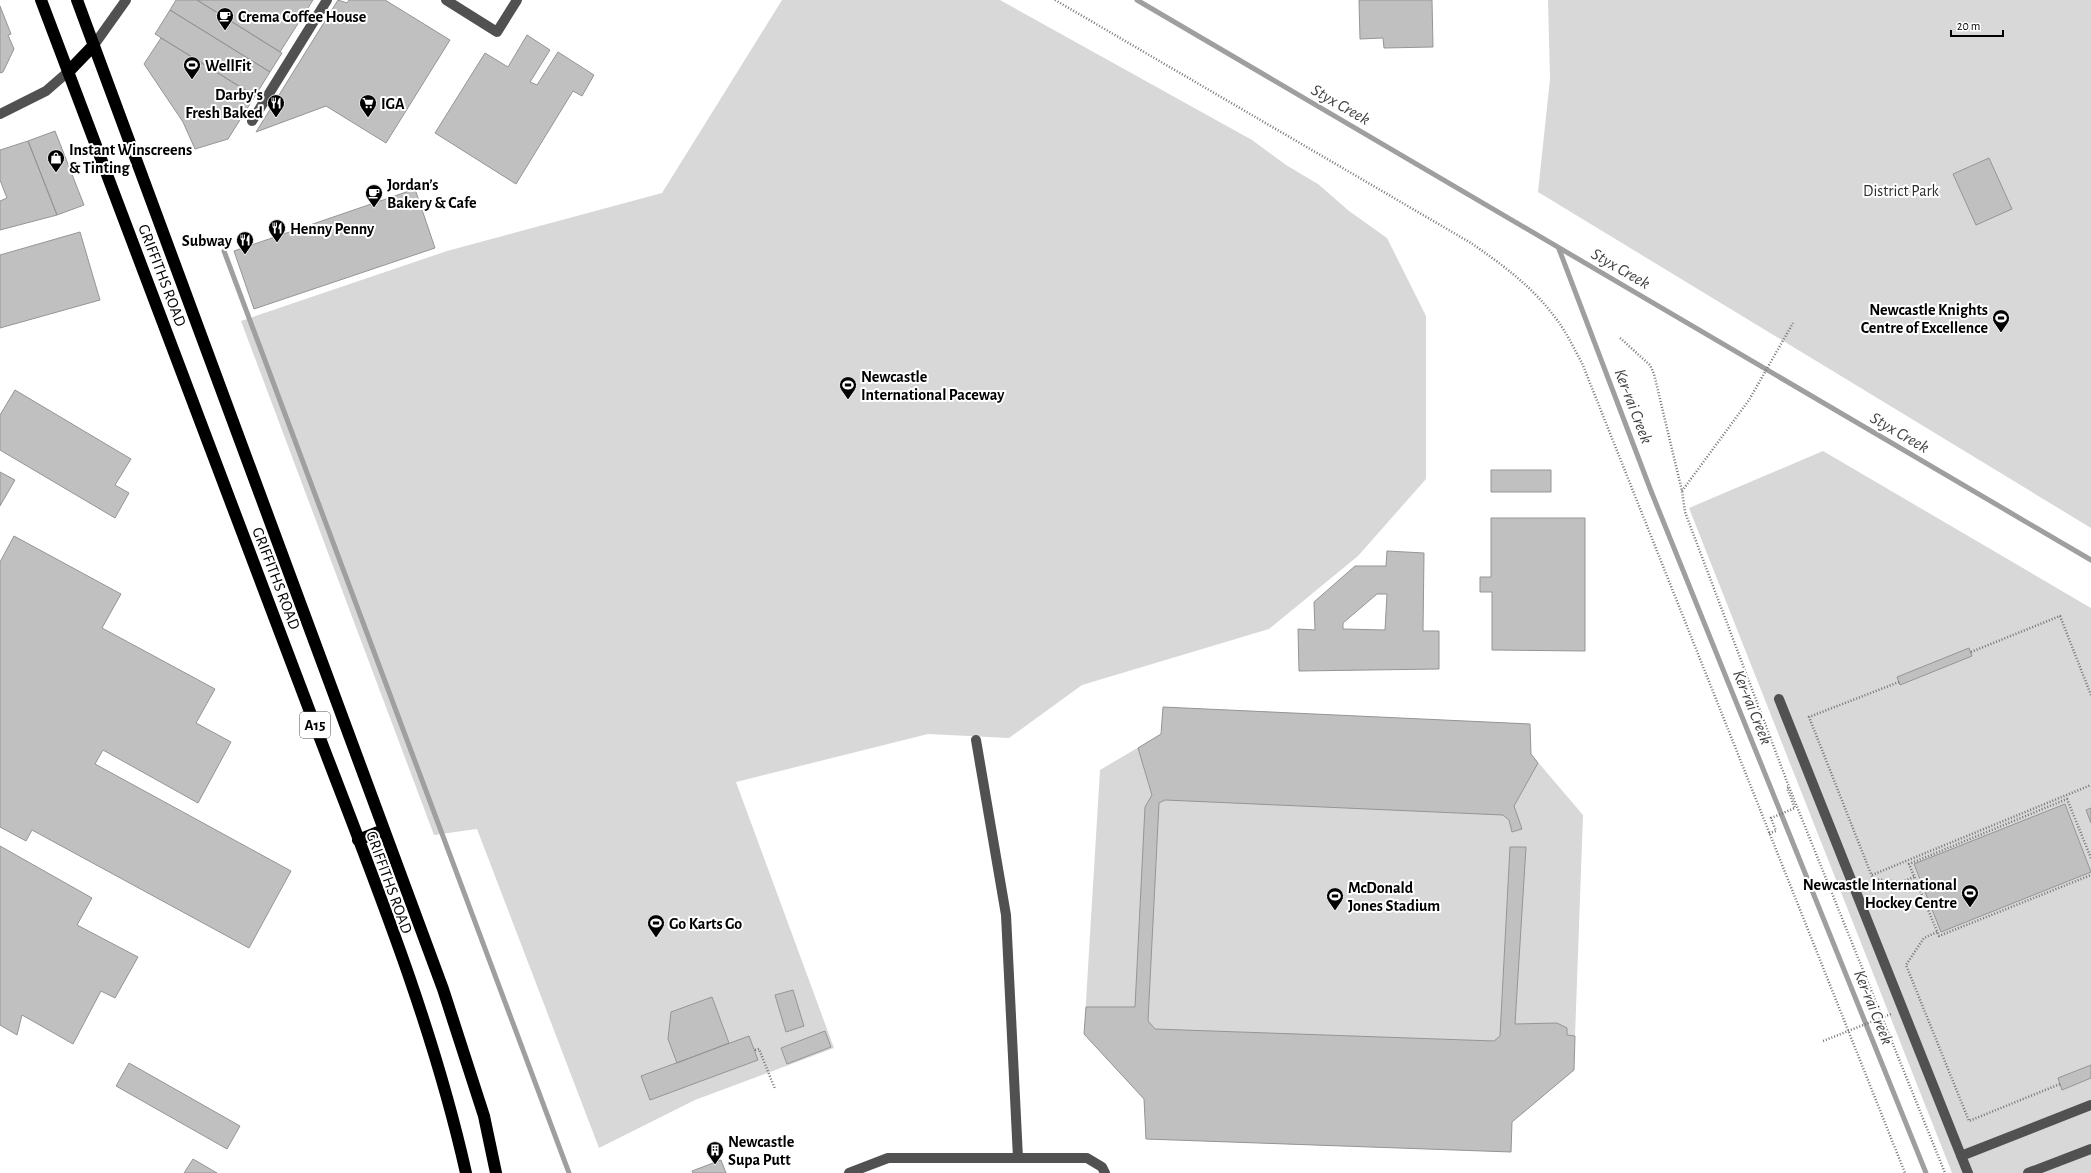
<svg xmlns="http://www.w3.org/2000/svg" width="2091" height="1173" font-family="'Alegreya Sans',sans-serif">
	<rect width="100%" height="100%" fill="#fff"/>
	<!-- green -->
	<path fill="#d8d8d8" d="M 782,0 L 1000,0 L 1252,140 L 1286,165 L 1318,184 L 1349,211 L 1387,238 L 1426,316 L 1426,479 L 1358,556 L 1269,629 L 1082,685 L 1009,738 L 928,734 L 736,782 L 834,1048 L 695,1100 L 599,1148 L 477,829 L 434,835 L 241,321 L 447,251 L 662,193 Z
		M 1548,0 L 2091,0 L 2091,528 L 1538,192 L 1550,79 Z
		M 1823,451 L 2091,608 L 2091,1173 L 1952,1173 L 1689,508 Z
		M 1163,707 L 1530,724 L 1531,754 L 1583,815 L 1575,1036 L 1512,1122 L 1511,1152 L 1146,1139 L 1144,1099 L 1084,1034 L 1100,770 L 1161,734 Z"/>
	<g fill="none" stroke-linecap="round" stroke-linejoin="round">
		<!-- stream -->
		<path stroke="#9f9f9f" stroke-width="5" d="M 1137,0 L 2091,560
			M 1559,249 L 1651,491 L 1926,1173
			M 224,251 L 569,1173"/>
	</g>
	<!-- building -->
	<path fill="#c0c0c0" stroke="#959595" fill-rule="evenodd" d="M 176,0 L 197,0 L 282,53 L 270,72 L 170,10 Z
		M 197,0 L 313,0 L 280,52 Z
		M 338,0 L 347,3 L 349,0 L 385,0 L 450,40 L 386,143 L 326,106 L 256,132 Z
		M 1359,0 L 1432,0 L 1433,47 L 1384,48 L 1383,38 L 1360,39 Z
		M 0,6 L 11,34 L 8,35 L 14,49 L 3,72 L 0,73 Z
		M 170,10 L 270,72 L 255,96 L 155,34 Z
		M 527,35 L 550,50 L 530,82 L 537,85 L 558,52 L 594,75 L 582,96 L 573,91 L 516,184 L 435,133 L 485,53 L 508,67 Z
		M 161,38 L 255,96 L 228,139 L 195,149 L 183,122 L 144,64 Z
		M 55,131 L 84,205 L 57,215 L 28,141 Z
		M 28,141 L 57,215 L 0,230 L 0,201 L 7,198 L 0,180 L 0,150 Z
		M 1989,158 L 2012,209 L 1976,225 L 1953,174 Z
		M 415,189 L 435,248 L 254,309 L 234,251 Z
		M 80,232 L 100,300 L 0,328 L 0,255 Z
		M 15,390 L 131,459 L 115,485 L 129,493 L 115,518 L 0,450 L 0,415 Z
		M 1491,470 L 1551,470 L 1551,492 L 1491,492 Z
		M 0,472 L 15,480 L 0,506 Z
		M 1491,518 L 1585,518 L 1585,651 L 1492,650 L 1492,592 L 1480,592 L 1480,577 L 1491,577 Z
		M 14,536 L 121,594 L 102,628 L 215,689 L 196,723 L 231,742 L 198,803 L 103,750 L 95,764 L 291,871 L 249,948 L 32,830 L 26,841 L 0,827 L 0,562 Z
		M 1387,551 L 1424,553 L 1423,631 L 1439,631 L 1439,669 L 1299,671 L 1298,629 L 1315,630 L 1314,602 L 1355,566 L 1386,566 ZM 1377,594 L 1387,594 L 1385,630 L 1343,629 L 1343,623 Z
		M 1969,648 L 1972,656 L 1900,685 L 1897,677 Z
		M 1163,707 L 1530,724 L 1531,754 L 1538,763 L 1514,806 L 1522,829 L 1512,832 L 1509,820 L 1503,815 L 1165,800 L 1159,803 L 1148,1021 L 1155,1029 L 1494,1041 L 1500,1036 L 1510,847 L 1526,847 L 1515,1024 L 1557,1023 L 1567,1028 L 1567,1035 L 1575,1036 L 1574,1070 L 1512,1122 L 1511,1152 L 1146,1139 L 1144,1099 L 1084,1034 L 1086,1007 L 1135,1007 L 1145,807 L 1152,795 L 1138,748 L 1161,734 Z
		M 2065,804 L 2091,872 L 1941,932 L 1914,864 Z
		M 2091,808 L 2091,823 L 2086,810 Z
		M 0,846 L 92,898 L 77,925 L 138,957 L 115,998 L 101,991 L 73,1044 L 22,1015 L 17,1035 L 0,1025 Z
		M 793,990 L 804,1026 L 786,1032 L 775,995 Z
		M 712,997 L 729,1043 L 677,1063 L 668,1039 L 671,1012 Z
		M 825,1031 L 831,1047 L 787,1064 L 781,1048 Z
		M 749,1036 L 758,1060 L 650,1100 L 641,1076 Z
		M 129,1063 L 240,1126 L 227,1149 L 116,1086 Z
		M 2091,1065 L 2091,1078 L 2062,1090 L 2058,1078 Z
		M 193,1159 L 217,1173 L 184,1173 Z
		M 721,1160 L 726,1173 L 693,1173 L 692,1171 Z"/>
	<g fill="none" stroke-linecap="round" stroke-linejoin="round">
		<!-- path -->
		<path stroke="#737373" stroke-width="2.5" stroke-dasharray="1 2" stroke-linecap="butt" d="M 1055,0 L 1471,243 C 1503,265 1534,288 1557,320 C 1567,333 1574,349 1582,363 L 1905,1173
			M 1620,338 L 1650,365 L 1654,374 L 1682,491 L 1685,512 L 1789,787 L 1945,1173
			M 1682,491 L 1749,400 L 1793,323
			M 1971,652 L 2060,616 L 2091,695
			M 1899,682 L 1809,717 L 1873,879 L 1902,882 L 1914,877
			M 1769,833 L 1776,831 L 1771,818 L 1795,808 L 1787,788 L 1789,787
			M 2091,858 L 2067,799 L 1909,864 L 1939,936 L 2091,875
			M 1872,875 L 2091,785
			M 1937,932 L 1924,938 L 1906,965 L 1969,1121 L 2060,1084
			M 1823,1041 L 1891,1014
			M 755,1050 L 759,1049 L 775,1089"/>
		<!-- minor -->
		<path stroke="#515151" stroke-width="10" d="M 446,0 L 497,32 L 517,0
			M 94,45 L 126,0
			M 0,114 L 46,91 L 69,71
			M 252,121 L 327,0
			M 1779,699 L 1968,1173
			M 976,740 L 1006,915 L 1018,1158
			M 1961,1156 L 2091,1105
			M 849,1173 L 888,1158 L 1087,1158 L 1102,1167 L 1105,1173
			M 2028,1173 L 2091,1149"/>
		<!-- highway -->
		<path stroke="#000" stroke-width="12" d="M 41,0 C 131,234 219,469 307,704 C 365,858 430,1012 466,1173
			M 77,0 L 443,989 L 484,1116 L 496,1173
			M 69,71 L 94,45
			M 358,840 L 383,830"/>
	</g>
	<!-- icons -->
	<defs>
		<g id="cafe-pin" transform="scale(0.9)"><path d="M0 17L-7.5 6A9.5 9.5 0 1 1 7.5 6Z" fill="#000" stroke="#fff"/><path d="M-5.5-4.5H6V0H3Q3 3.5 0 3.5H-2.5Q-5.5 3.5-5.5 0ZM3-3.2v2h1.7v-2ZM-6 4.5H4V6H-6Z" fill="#fff"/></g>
		<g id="stadium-pin" transform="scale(0.9)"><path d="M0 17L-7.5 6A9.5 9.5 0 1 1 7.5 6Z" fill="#000" stroke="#fff"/><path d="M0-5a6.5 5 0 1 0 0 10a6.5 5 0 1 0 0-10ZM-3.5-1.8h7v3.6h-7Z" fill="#fff"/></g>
		<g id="restaurant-pin" transform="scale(0.9)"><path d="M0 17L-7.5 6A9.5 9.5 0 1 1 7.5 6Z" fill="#000" stroke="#fff"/><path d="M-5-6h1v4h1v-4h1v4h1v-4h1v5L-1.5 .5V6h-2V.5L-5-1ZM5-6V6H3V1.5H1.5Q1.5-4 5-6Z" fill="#fff"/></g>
		<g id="supermarket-pin" transform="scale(0.9)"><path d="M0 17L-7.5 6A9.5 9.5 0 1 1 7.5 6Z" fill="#000" stroke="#fff"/><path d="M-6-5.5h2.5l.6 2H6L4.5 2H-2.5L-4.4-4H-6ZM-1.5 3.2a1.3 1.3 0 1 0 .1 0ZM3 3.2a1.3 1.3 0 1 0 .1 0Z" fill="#fff"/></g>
		<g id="shop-pin" transform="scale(0.9)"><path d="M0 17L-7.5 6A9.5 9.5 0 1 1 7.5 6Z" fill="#000" stroke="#fff"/><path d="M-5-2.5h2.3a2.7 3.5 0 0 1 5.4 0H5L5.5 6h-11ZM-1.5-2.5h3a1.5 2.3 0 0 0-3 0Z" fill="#fff"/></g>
		<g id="building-pin" transform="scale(0.9)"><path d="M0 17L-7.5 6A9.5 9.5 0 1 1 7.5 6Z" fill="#000" stroke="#fff"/><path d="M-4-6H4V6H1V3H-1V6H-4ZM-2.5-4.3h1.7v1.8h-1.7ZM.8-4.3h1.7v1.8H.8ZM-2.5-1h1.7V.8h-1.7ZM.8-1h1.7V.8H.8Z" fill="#fff"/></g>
	</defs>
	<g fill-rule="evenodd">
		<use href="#cafe-pin" x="225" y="16"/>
		<use href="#stadium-pin" x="192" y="65"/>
		<use href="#restaurant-pin" x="276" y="103"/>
		<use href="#supermarket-pin" x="368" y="103"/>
		<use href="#shop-pin" x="56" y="158"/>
		<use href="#cafe-pin" x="374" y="193"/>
		<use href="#restaurant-pin" x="277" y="228"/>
		<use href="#restaurant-pin" x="245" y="240"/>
		<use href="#stadium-pin" x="2001" y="318"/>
		<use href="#stadium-pin" x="848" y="385"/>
		<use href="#stadium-pin" x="1970" y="893"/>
		<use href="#stadium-pin" x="1335" y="896"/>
		<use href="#stadium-pin" x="656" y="923"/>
		<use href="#building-pin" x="715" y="1150"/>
	</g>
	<g text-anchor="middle" stroke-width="4" stroke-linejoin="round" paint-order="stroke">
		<!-- shield labels -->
		<rect fill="#fff" stroke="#4c4c4c" stroke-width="1" x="300" y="712" width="30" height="26" rx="3"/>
		<g font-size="15" font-weight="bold" fill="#000">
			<text x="315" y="730">A15</text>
		</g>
		<!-- poi labels -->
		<g font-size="16" font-weight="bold" fill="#000" stroke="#fff" text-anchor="start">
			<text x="238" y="22">Crema Coffee House</text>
			<text x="205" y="71">WellFit</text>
			<text x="263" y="100" text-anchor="end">Darby's<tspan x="263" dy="18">Fresh Baked</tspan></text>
			<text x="381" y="109">IGA</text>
			<text x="69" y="155">Instant Winscreens<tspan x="69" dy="18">&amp; Tinting</tspan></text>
			<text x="387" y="190">Jordan’s<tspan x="387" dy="18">Bakery &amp; Cafe</tspan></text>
			<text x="290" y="234">Henny Penny</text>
			<text x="232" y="246" text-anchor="end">Subway</text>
			<text x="1988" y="315" text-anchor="end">Newcastle Knights<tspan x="1988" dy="18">Centre of Excellence</tspan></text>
			<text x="861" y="382">Newcastle<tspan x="861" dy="18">International Paceway</tspan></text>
			<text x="1957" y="890" text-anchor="end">Newcastle International<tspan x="1957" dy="18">Hockey Centre</tspan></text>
			<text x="1348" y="893">McDonald<tspan x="1348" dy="18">Jones Stadium</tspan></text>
			<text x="669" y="929">Go Karts Go</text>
			<text x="728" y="1147">Newcastle<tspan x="728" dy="18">Supa Putt</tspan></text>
		</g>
		<!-- park labels -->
		<g font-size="16" fill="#2f2f2f" stroke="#fff">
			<text x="1901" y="196">District Park</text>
		</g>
		<!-- street labels -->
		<g font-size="16" fill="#000" stroke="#fff">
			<text transform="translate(163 275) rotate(69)" y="6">GRIFFITHS ROAD</text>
			<text transform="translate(277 578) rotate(69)" y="6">GRIFFITHS ROAD</text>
			<text transform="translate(390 882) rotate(70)" y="6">GRIFFITHS ROAD</text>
		</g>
		<!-- water labels -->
		<g font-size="17" font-style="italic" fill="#404040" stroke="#fff">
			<text transform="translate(1341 104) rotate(30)" y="6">Styx Creek</text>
			<text transform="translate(1621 268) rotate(30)" y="6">Styx Creek</text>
			<text transform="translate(1634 406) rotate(69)" y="6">Ker-rai Creek</text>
			<text transform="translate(1900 432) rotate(30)" y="6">Styx Creek</text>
			<text transform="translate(1753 707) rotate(68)" y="6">Ker-rai Creek</text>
			<text transform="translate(1874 1007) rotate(68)" y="6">Ker-rai Creek</text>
		</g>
	</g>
	<!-- scale -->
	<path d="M1951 30v6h52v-6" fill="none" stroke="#000000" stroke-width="2"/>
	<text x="1957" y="30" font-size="12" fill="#000000" stroke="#ffffff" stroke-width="3" paint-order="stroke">20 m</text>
</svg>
